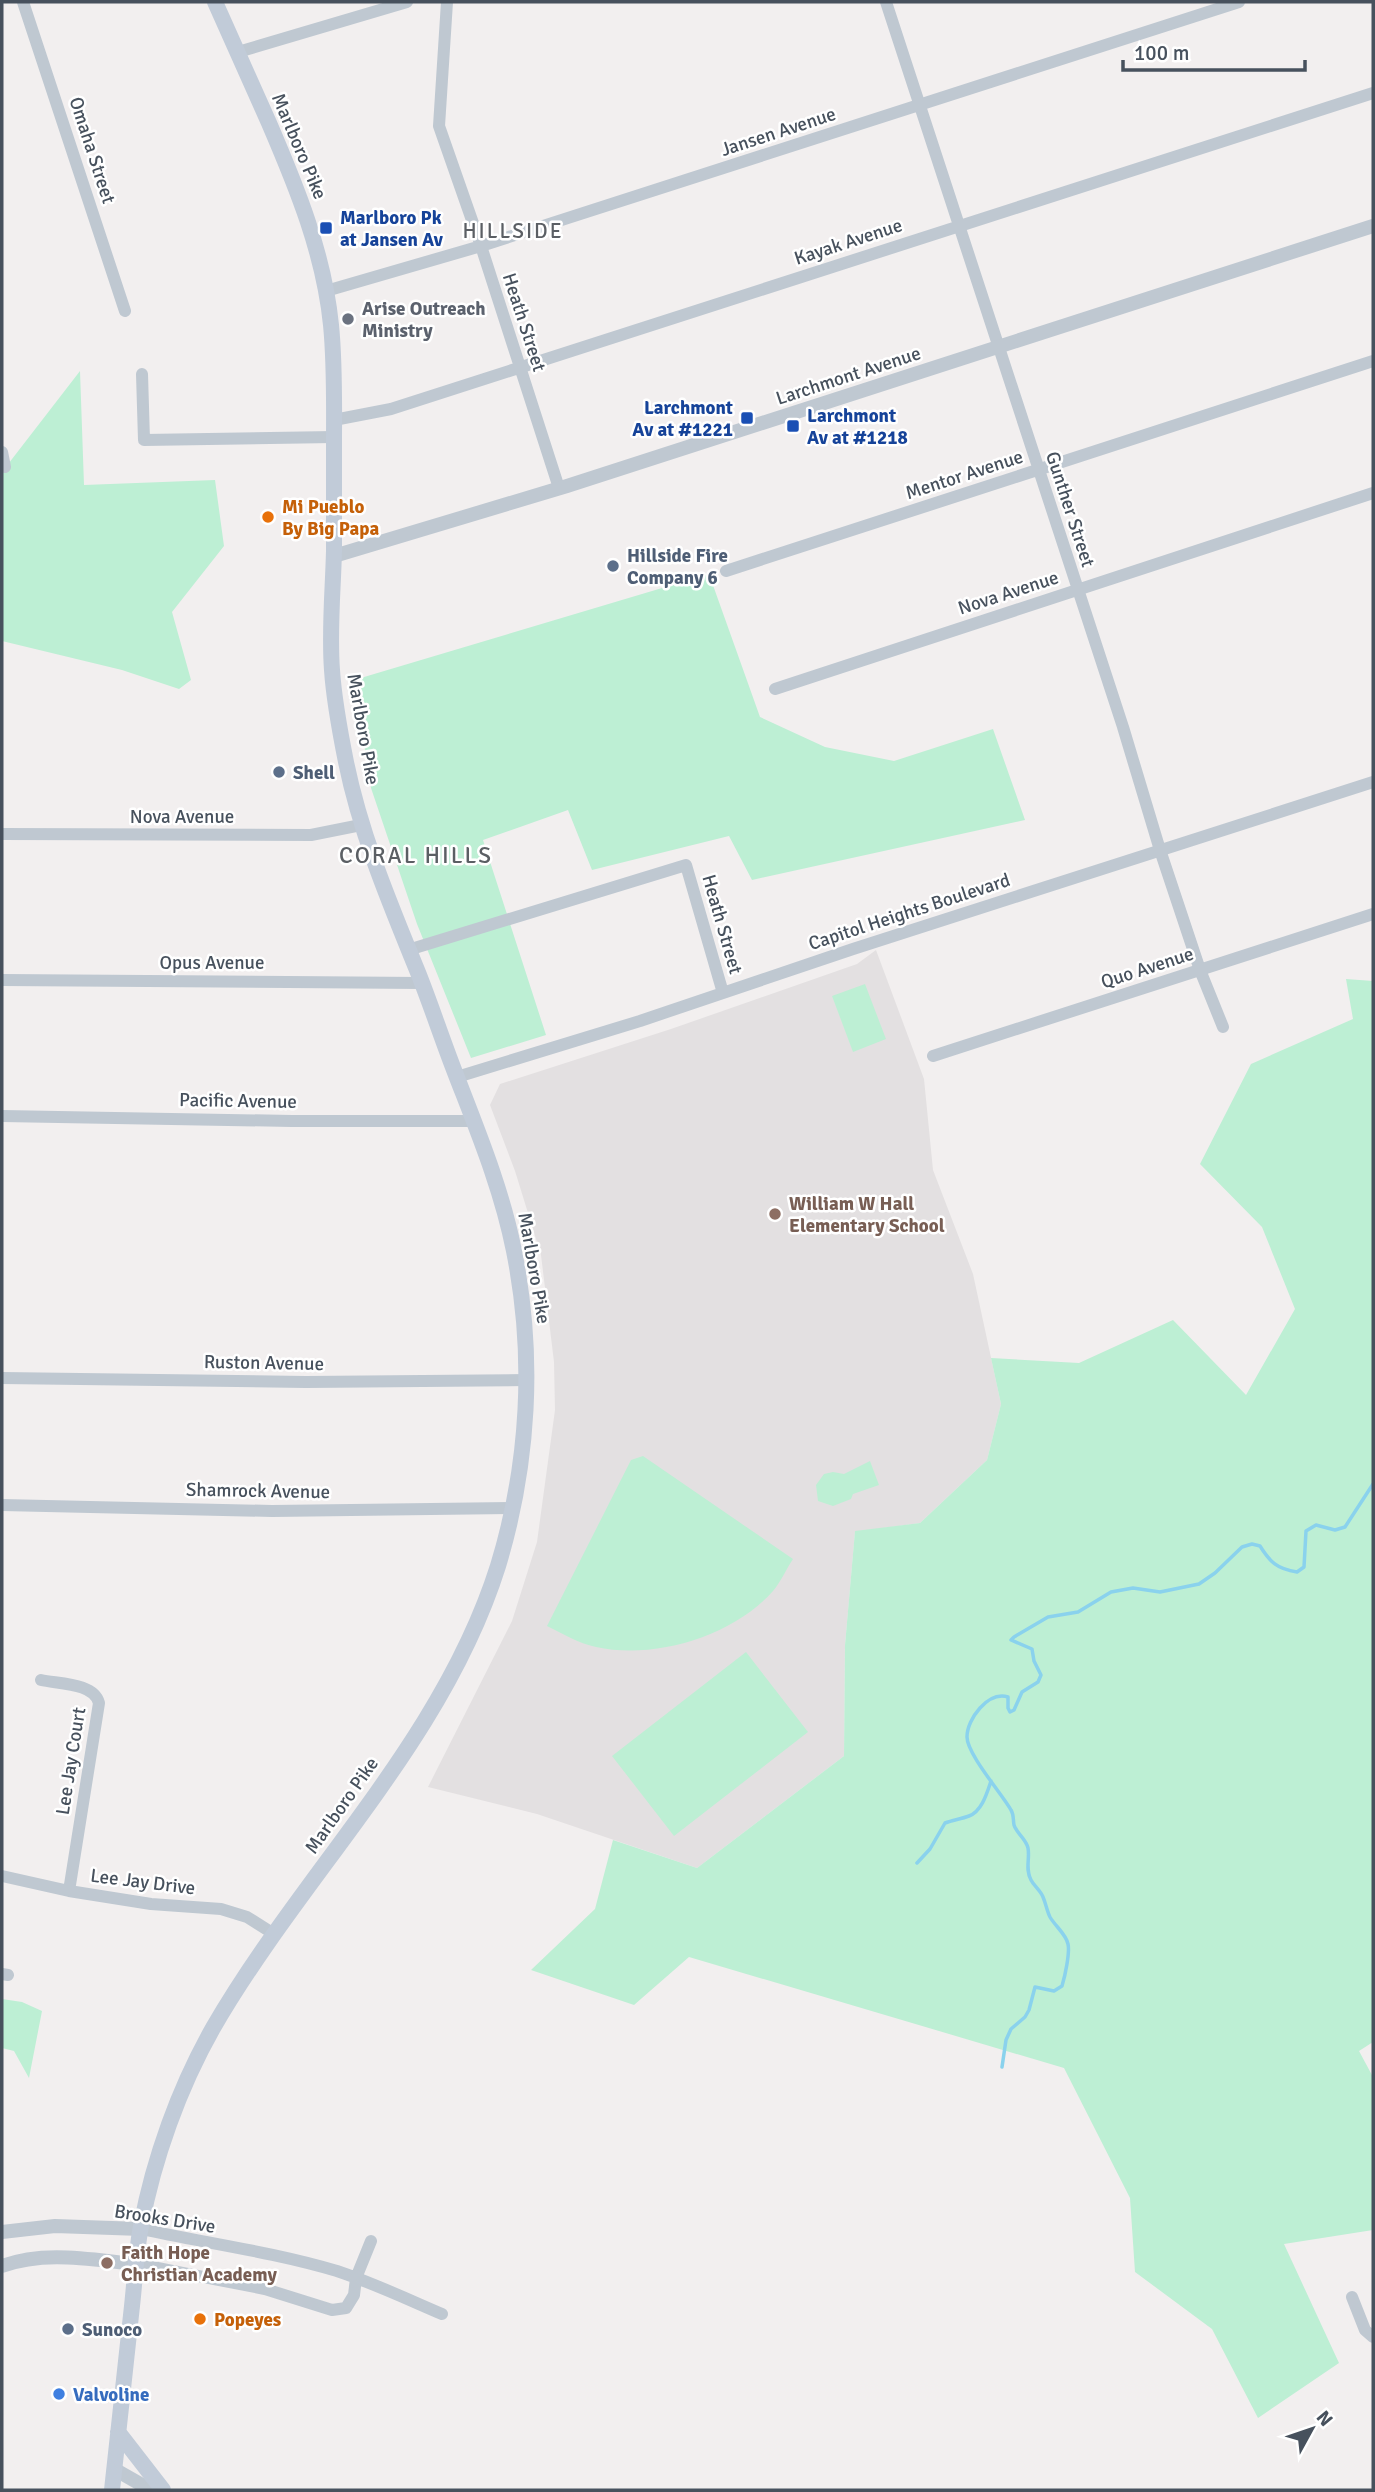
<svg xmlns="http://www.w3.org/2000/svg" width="1375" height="2492" font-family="Signika,sans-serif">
	<rect width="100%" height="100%" fill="#f2efef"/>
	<!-- education -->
	<path fill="#e3e0e1" d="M 876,950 L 924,1079 L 933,1170 L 973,1274 L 1001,1404 L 987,1460 L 920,1523 L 855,1532 L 845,1645 L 844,1756 L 697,1868 L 537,1814 L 428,1787 L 512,1621 L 537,1542 L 555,1410 L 554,1362 L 541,1255 L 515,1171 L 490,1105 L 500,1084 L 671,1029 L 857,964 Z"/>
	<!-- green -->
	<path fill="#bdefd4" d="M 80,371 L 84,485 L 215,480 L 224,546 L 172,612 L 191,680 L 179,689 L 122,670 L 2,641 L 2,472 Z
		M 709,574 L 760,717 L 825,747 L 894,761 L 993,729 L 1025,820 L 752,880 L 729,836 L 592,870 L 568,810 L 483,840 L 546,1035 L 471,1058 L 417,924 L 371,788 L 354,680 Z
		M 1346,979 L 1373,981 L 1373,2042 L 1359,2051 L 1373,2077 L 1373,2230 L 1284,2244 L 1339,2363 L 1258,2418 L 1212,2329 L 1135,2272 L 1130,2198 L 1064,2068 L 689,1957 L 634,2005 L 531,1970 L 595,1909 L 613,1840 L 697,1868 L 844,1756 L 845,1645 L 855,1531 L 920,1523 L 987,1460 L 1001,1404 L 991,1358 L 1079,1363 L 1173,1320 L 1246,1395 L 1295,1309 L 1262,1227 L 1200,1164 L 1251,1064 L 1353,1019 Z
		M 865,984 L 886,1039 L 853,1052 L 832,996 Z
		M 643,1456 L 793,1559 C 786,1569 781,1582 773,1591 C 733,1636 655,1660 596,1647 C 578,1643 563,1634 547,1626 L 631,1460 Z
		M 870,1461 L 879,1485 L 853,1494 L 851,1499 L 833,1506 L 818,1501 L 816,1485 L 824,1474 L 833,1472 L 844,1474 Z
		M 746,1652 L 808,1732 L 674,1836 L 612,1756 Z
		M 2,1999 L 22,2002 L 42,2011 L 29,2078 L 14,2051 L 2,2048 Z"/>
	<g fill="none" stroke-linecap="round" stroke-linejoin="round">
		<!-- stream -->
		<path stroke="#8ad2ed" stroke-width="3.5" d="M 917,1863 L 930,1849 L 945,1823 C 953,1820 961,1819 969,1816 C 982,1811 987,1793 991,1781
			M 1002,2067 L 1006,2040 L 1011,2029 L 1025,2017 L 1029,2010 L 1035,1987 L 1054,1991 L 1062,1986 C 1065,1976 1070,1953 1068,1944 C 1066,1934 1055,1926 1050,1917 C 1047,1911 1046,1904 1043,1897 C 1040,1890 1034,1886 1031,1880 C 1025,1869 1030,1859 1028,1848 C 1026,1839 1017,1834 1014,1825 C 1013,1820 1014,1815 1011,1810 C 1002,1794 967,1754 967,1737 C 967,1719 988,1691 1008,1697 L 1008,1708 L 1010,1712 L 1014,1710 L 1022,1692 L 1038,1682 L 1041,1675 L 1034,1661 L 1032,1649 L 1011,1640 L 1014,1637 L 1048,1617 L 1078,1612 L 1111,1592 L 1133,1588 L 1160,1592 L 1199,1584 L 1215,1573 L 1242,1547 L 1252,1544 L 1260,1546 C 1270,1562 1277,1569 1297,1572 L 1304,1567 L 1306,1531 L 1316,1525 L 1335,1530 L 1345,1527 L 1373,1484"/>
		<!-- minor -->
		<path stroke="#bfc8d1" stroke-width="12" d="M 23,2 L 125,311
			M 447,2 L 439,126 L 481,246 L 559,488
			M 886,2 L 1123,727 L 1160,850 L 1200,970 L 1223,1027
			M 238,52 L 407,2
			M 326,291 L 481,246 L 1239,2
			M 142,374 L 144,440 L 334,437
			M 334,420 L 391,409 L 1373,93
			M 2,452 L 5,467
			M 726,571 L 1373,361
			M 775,689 L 1373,493
			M 2,834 L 311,835 L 361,825
			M 408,950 L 686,865 L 723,993
			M 2,980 L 422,983
			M 933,1056 L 1373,914
			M 457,1077 L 640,1021 L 853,949 L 1373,782
			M 2,1116 L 292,1121 L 474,1121
			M 2,1378 L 306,1382 L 526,1380
			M 2,1505 L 272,1511 L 513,1508
			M 41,1680 C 59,1684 94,1683 99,1703 L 69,1891
			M 2,1876 L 69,1891 L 151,1904 L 221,1909 L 247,1917 L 274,1934
			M 2,1974 L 8,1975
			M 141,2229 C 206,2243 273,2252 337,2271 C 373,2283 407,2299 442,2314
			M 137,2264 L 265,2289 L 332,2310 L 346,2308 L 354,2295 L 356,2278 L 371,2241
			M 1352,2297 L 1365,2330 L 1373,2337"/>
		<!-- tertiary -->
		<path stroke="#bfc8d1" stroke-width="14" d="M 334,556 L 567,486 L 1373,226
			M 2,2232 L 55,2226 L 141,2229
			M 2,2266 C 46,2250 92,2260 137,2264
			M 114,2469 L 151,2490"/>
		<!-- secondary -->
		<path stroke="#c1cbd8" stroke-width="16" d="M 118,2432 L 163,2490
			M 112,2490 C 119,2429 125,2367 132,2306 C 135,2279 136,2252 141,2226 C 154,2158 179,2088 213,2028 C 304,1871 443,1741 498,1566 C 529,1464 535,1356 514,1251 C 502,1190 478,1132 456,1075 C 443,1042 432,1008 419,975 C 391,906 361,836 346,762 C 340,732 334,701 332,670 C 329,630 333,591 334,551 C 334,515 334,480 334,445 C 334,405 335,365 331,325 C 324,254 297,188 269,123 C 251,83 233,42 215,2"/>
	</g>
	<!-- markers -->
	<g fill="#1a4fb4" stroke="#fff" stroke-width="2.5">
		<rect x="319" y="221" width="14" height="14" rx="3.5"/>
		<rect x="740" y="411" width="14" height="14" rx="3.5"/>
		<rect x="786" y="419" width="14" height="14" rx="3.5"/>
	</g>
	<circle fill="#6b7280" stroke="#fff" stroke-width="2.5" cx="348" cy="319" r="7"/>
	<g fill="#e8710a" stroke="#fff" stroke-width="2.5">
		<circle cx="268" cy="517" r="7"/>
		<circle cx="200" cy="2319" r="7"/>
	</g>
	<g fill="#5c6f8a" stroke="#fff" stroke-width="2.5">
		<circle cx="613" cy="566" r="7"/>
		<circle cx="279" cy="772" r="7"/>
		<circle cx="68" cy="2329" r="7"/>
	</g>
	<g fill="#8d6e63" stroke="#fff" stroke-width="2.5">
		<circle cx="775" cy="1214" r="7"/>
		<circle cx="107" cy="2263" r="7"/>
	</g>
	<circle fill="#3f7fe0" stroke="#fff" stroke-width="2.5" cx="59" cy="2394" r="7"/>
	<g text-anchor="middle" stroke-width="5" stroke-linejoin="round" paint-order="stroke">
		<!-- street labels -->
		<g font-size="19" fill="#47515d" stroke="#fff">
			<text transform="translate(778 131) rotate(-18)" y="7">Jansen Avenue</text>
			<text transform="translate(300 146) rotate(67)" y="7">Marlboro Pike</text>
			<text transform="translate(93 150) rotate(72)" y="7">Omaha Street</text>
			<text transform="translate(848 241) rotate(-18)" y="7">Kayak Avenue</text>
			<text transform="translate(525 322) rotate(72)" y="7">Heath Street</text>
			<text transform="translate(848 375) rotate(-18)" y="7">Larchmont Avenue</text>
			<text transform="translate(964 474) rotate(-18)" y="7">Mentor Avenue</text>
			<text transform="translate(1071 509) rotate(72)" y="7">Gunther Street</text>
			<text transform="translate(1008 592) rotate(-18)" y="7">Nova Avenue</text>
			<text transform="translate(364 729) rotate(80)" y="7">Marlboro Pike</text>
			<text x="182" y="823">Nova Avenue</text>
			<text transform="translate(909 911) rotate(-18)" y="7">Capitol Heights Boulevard</text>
			<text transform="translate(723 924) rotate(74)" y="7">Heath Street</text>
			<text x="212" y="969">Opus Avenue</text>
			<text transform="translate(1147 967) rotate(-18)" y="7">Quo Avenue</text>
			<text transform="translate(238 1100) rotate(1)" y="7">Pacific Avenue</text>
			<text transform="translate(535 1268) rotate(80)" y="7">Marlboro Pike</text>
			<text transform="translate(264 1362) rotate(1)" y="7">Ruston Avenue</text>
			<text transform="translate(258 1490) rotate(1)" y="7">Shamrock Avenue</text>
			<text transform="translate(70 1761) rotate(-81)" y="7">Lee Jay Court</text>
			<text transform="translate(341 1805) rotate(-55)" y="7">Marlboro Pike</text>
			<text transform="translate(143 1881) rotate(7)" y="7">Lee Jay Drive</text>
			<text transform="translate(165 2218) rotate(9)" y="7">Brooks Drive</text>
		</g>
		<!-- transit labels -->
		<g font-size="19" font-weight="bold" fill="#164399" stroke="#fff" text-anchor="start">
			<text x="340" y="224">Marlboro Pk<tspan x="340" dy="22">at Jansen Av</tspan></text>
			<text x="733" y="414" text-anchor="end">Larchmont<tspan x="733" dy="22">Av at #1221</tspan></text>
			<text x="807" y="422">Larchmont<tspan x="807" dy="22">Av at #1218</tspan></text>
		</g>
		<!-- worship labels -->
		<g font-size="19" font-weight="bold" fill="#5b616d" stroke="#fff" text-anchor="start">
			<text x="362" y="315">Arise Outreach<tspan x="362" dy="22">Ministry</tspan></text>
		</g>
		<!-- food labels -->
		<g font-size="19" font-weight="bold" fill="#c56008" stroke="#fff" text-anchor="start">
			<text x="282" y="513">Mi Pueblo<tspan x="282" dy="22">By Big Papa</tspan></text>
			<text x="214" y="2326">Popeyes</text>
		</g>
		<!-- service labels -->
		<g font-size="19" font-weight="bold" fill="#4e5e75" stroke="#fff" text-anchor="start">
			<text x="627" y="562">Hillside Fire<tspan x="627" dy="22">Company 6</tspan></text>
			<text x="293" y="779">Shell</text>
			<text x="82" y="2336">Sunoco</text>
		</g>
		<!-- education labels -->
		<g font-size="19" font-weight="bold" fill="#785e54" stroke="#fff" text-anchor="start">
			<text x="789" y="1210">William W Hall<tspan x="789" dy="22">Elementary School</tspan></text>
			<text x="121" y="2259">Faith Hope<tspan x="121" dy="22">Christian Academy</tspan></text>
		</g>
		<!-- shop labels -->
		<g font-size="19" font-weight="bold" fill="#366cbe" stroke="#fff" text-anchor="start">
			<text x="73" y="2401">Valvoline</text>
		</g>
		<!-- neighbourhood labels -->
		<g font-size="21" letter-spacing="2" fill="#5b5f64" stroke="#fff">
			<text x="513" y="238">HILLSIDE</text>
		</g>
		<!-- quarter labels -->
		<g font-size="23" letter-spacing="2" fill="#5b5f64" stroke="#fff">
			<text x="416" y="863">CORAL HILLS</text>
		</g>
	</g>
	<!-- border -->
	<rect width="1375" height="2492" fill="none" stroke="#47515d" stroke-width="7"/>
	<!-- north arrow -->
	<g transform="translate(1312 2429) rotate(50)" stroke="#ffffff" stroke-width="5" paint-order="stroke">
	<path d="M0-5L12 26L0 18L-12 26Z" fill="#47515d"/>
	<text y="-10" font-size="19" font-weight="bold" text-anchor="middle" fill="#47515d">N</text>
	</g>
	<!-- scale -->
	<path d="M1123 60v10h182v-10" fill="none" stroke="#47515d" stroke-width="3.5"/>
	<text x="1134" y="60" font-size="21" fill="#47515d" stroke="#ffffff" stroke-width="5" paint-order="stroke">100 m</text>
</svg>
